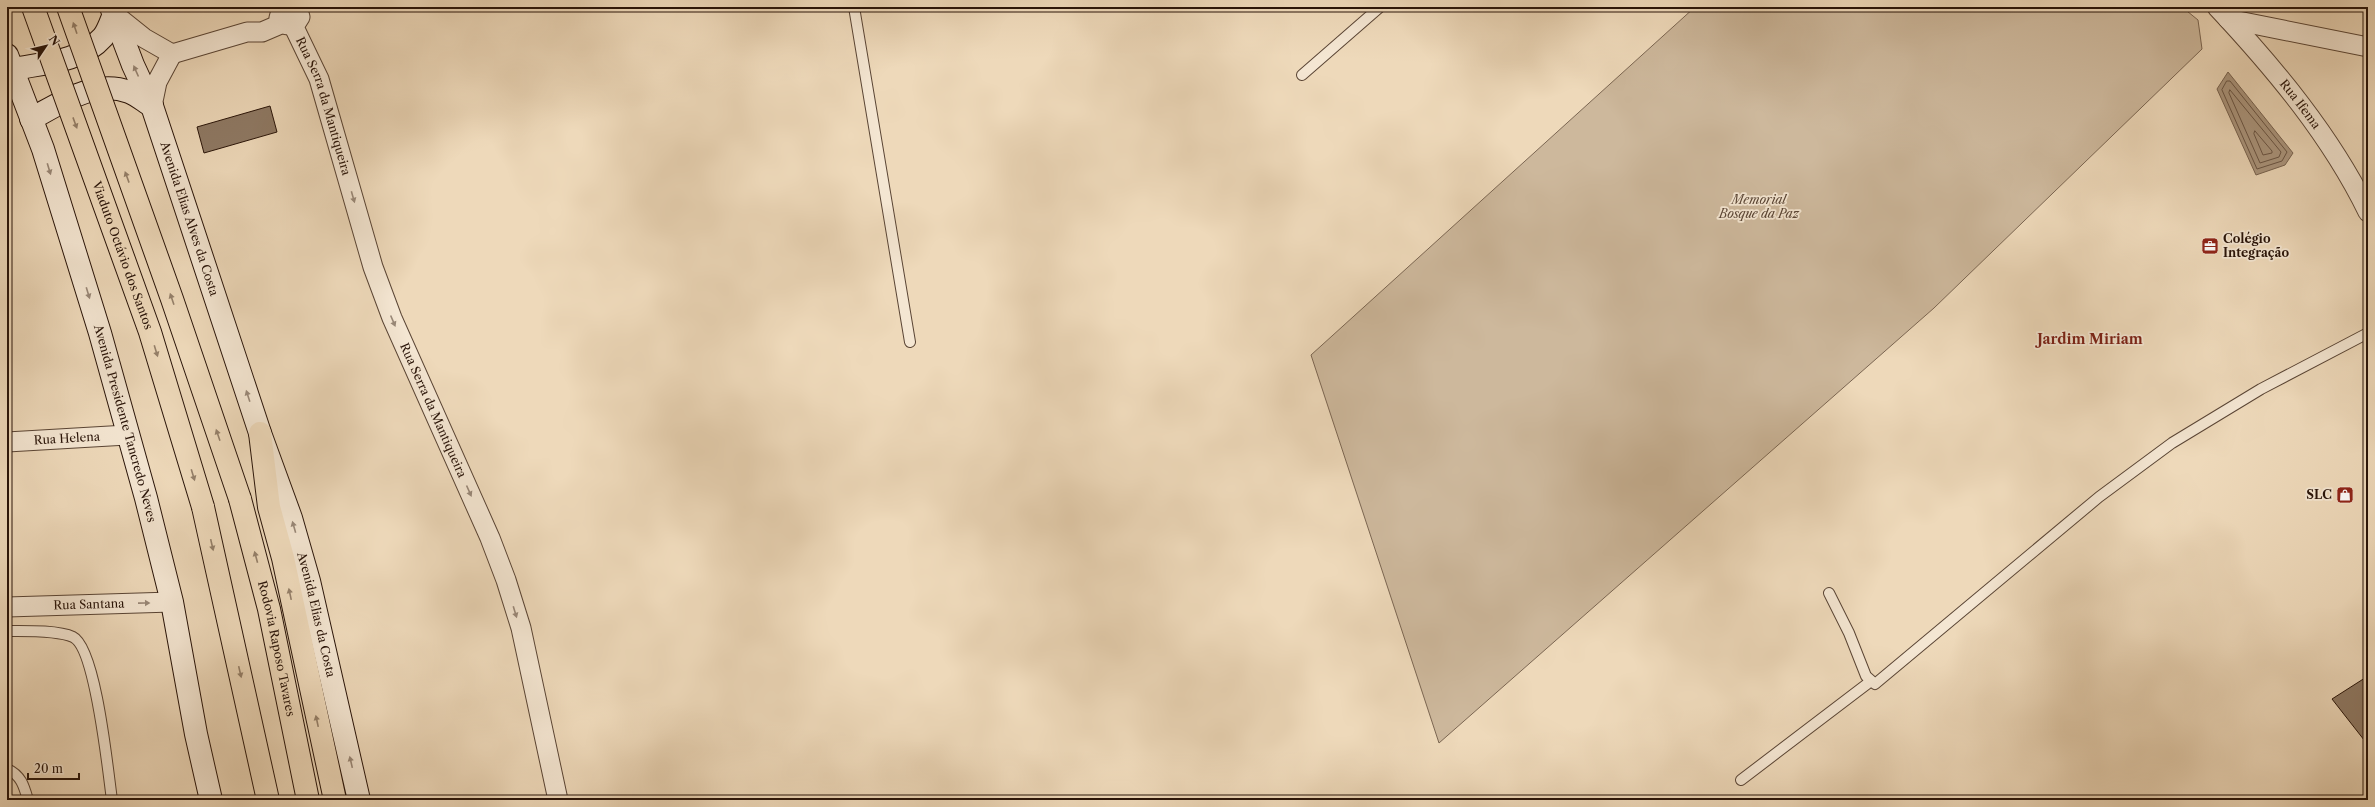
<svg xmlns="http://www.w3.org/2000/svg" width="2375" height="807" font-family="'Libre Caslon Text',serif">
	<rect width="100%" height="100%" fill="#eed9ba"/>
	<filter id="stains"><feTurbulence type="fractalNoise" baseFrequency=".005" numOctaves="4"/><feColorMatrix values="0 0 0 0 .2 0 0 0 0 .09 0 0 0 0 .02 0 0 0 .5 -.17"/></filter>
	<radialGradient id="worn" r=".72"><stop offset=".6" stop-color="#630" stop-opacity="0"/><stop offset="1" stop-color="#630" stop-opacity=".3"/></radialGradient>
	<!-- green -->
	<path fill="#cdb89c" stroke="#7b6652" d="M 1695,7 L 2182,7 L 2198,20 L 2202,49 L 1934,308 L 1439,743 L 1311,355 Z"/>
	<!-- water -->
	<path fill="#ab967e" stroke="#77624f" d="M 2228,72 L 2293,153 L 2285,165 L 2256,175 L 2217,89 Z"/>
	<g fill="none" stroke-linecap="round" stroke-linejoin="round">
		<!-- shore -->
		<path stroke="#6a5544" stroke-width="1" d="M 2227,81 L 2230,81 L 2287,152 L 2282,161 L 2257,169 L 2222,90 Z
			M 2230,90 L 2281,152 L 2279,157 L 2260,163 L 2229,93 Z
			M 2255,131 L 2272,151 L 2272,153 L 2263,155 L 2254,134 Z"/>
	</g>
	<!-- building -->
	<path fill="#8f7a65" stroke="#291409" d="M 270,106 L 277,132 L 204,153 L 197,127 Z
		M 2368,676 L 2368,745 L 2332,699 Z"/>
	<g fill="none" stroke-linecap="round" stroke-linejoin="round">
		<!-- lane casing -->
		<g stroke="#5a4535" stroke-width="12">
			<path id="lane" d="M 854,7 L 910,342
				M 1302,75 L 1380,7
				M 1829,593 L 1849,633 L 1866,676 L 1875,684 L 2099,497 L 2172,443 L 2261,389 L 2368,333
				M 7,631 C 24,631 58,630 73,637 C 96,648 108,772 112,800
				M 7,769 C 21,775 24,786 28,800
				M 1741,780 L 1871,681"/>
		</g>
		<!-- street casing -->
		<g stroke="#5a4535" stroke-width="21">
			<g id="street">
				<path d="M 282,7 L 279,18 C 284,28 295,27 300,17 L 297,7"/>
				<path id="s1" d="M 2217,7 C 2275,69 2331,136 2368,212"/>
				<path d="M 114,14 L 144,38 L 172,54 L 247,32 L 262,32 L 283,23"/>
				<path d="M 2228,19 L 2368,47"/>
				<path id="s2" d="M 293,25 L 319,79 L 373,267 L 392,318 L 490,538 L 506,580 L 521,628 L 558,800"/>
				<path d="M 152,106 L 157,82 L 172,54"/>
				<path id="s3" d="M 7,442 L 127,435"/>
				<path id="s4" d="M 7,607 L 172,602"/>
			</g>
		</g>
		<!-- secondary casing -->
		<g stroke="#291409" stroke-width="24">
			<g id="secondary">
				<path id="s5" d="M 111,7 L 133,65 L 152,106 L 260,433 L 291,518 L 309,581 L 359,800"/>
				<path id="s6" d="M 7,55 L 43,149 L 100,333 L 146,498 L 172,602 L 196,734 L 211,800"/>
				<path d="M 13,69 C 44,63 81,62 103,37 C 108,31 111,21 114,14"/>
				<path d="M 31,119 C 61,103 94,79 129,92 C 137,95 145,102 152,106"/>
			</g>
		</g>
		<!-- highway casing -->
		<g stroke="#291409" stroke-width="24">
			<g id="highway">
				<path d="M 260,433 L 269,507 L 283,558 L 335,800"/>
				<path id="s7" d="M 240,499 L 269,609 L 308,800"/>
				<path d="M 203,507 L 268,800"/>
			</g>
		</g>
		<!-- lane -->
		<use href="#lane" stroke="#f4e6d2" stroke-width="10"/>
		<!-- street -->
		<use href="#street" stroke="#f4e6d2" stroke-width="19"/>
		<!-- secondary -->
		<use href="#secondary" stroke="#f4e6d2" stroke-width="22"/>
		<!-- highway -->
		<use href="#highway" stroke="#eed9ba" stroke-width="22"/>
		<!-- highway-bridge casing -->
		<g stroke="#291409" stroke-width="24" stroke-linecap="butt">
			<g id="highway-bridge">
				<path id="s8" d="M 33,7 L 150,332 L 203,507"/>
				<path d="M 68,7 L 172,299 L 240,499"/>
			</g>
		</g>
		<!-- highway-bridge -->
		<use href="#highway-bridge" stroke="#eed9ba" stroke-width="22"/>
	</g>
	<!-- one-way arrows -->
	<defs><path id="oneway-solid" d="M-6-.8H1V-3.2L6.5 0L1 3.2V.8H-6Z"/></defs>
	<g fill="#95806a">
		<use href="#oneway-solid" transform="translate(75 28) rotate(-109)"/>
		<use href="#oneway-solid" transform="translate(75 123) rotate(70)"/>
		<use href="#oneway-solid" transform="translate(127 177) rotate(-110)"/>
		<use href="#oneway-solid" transform="translate(172 299) rotate(-109)"/>
		<use href="#oneway-solid" transform="translate(156 351) rotate(73)"/>
		<use href="#oneway-solid" transform="translate(218 435) rotate(-109)"/>
		<use href="#oneway-solid" transform="translate(193 475) rotate(73)"/>
		<use href="#oneway-solid" transform="translate(212 545) rotate(77)"/>
		<use href="#oneway-solid" transform="translate(256 557) rotate(-105)"/>
		<use href="#oneway-solid" transform="translate(290 594) rotate(-102)"/>
		<use href="#oneway-solid" transform="translate(240 672) rotate(77)"/>
		<use href="#oneway-solid" transform="translate(317 721) rotate(-102)"/>
	</g>
	<g fill="#998878">
		<use href="#oneway-solid" transform="translate(136 71) rotate(-114)"/>
		<use href="#oneway-solid" transform="translate(49 169) rotate(73)"/>
		<use href="#oneway-solid" transform="translate(353 197) rotate(74)"/>
		<use href="#oneway-solid" transform="translate(88 293) rotate(73)"/>
		<use href="#oneway-solid" transform="translate(393 321) rotate(67)"/>
		<use href="#oneway-solid" transform="translate(248 396) rotate(-108)"/>
		<use href="#oneway-solid" transform="translate(469 491) rotate(66)"/>
		<use href="#oneway-solid" transform="translate(294 527) rotate(-106)"/>
		<use href="#oneway-solid" transform="translate(144 603) rotate(-1)"/>
		<use href="#oneway-solid" transform="translate(515 612) rotate(73)"/>
		<use href="#oneway-solid" transform="translate(351 762) rotate(-103)"/>
	</g>
	<!-- icons -->
	<defs>
		<g id="office-square" transform="scale(0.9)"><rect x="-9" y="-9" width="18" height="18" rx="4" fill="#8f2418" stroke="#f4e6d2"/><path d="M-6-3h4V-5.5h4V-3h4V5H-6ZM-1-4.5V-3h2v-1.5ZM-6 0V1H6V0Z" fill="#fff"/></g>
		<g id="shop-square" transform="scale(0.9)"><rect x="-9" y="-9" width="18" height="18" rx="4" fill="#8f2418" stroke="#f4e6d2"/><path d="M-5-2.5h2.3a2.7 3.5 0 0 1 5.4 0H5L5.5 6h-11ZM-1.5-2.5h3a1.5 2.3 0 0 0-3 0Z" fill="#fff"/></g>
	</defs>
	<g fill-rule="evenodd">
		<use href="#office-square" x="2210" y="246"/>
		<use href="#shop-square" x="2345" y="495"/>
	</g>
	<g text-anchor="middle" stroke-width="3.5" stroke-linejoin="round" paint-order="stroke">
		<!-- street labels -->
		<g font-size="12" fill="#291409" stroke="#f4e6d2">
			<text dy="4" stroke="none"><textPath href="#s1" startOffset="128">Rua Ifema</textPath></text>
			<text dy="4" stroke="none"><textPath href="#s2" startOffset="87">Rua Serra da Mantiqueira</textPath></text>
			<text dy="4" stroke="none"><textPath href="#s5" startOffset="226">Avenida Elias Alves da Costa</textPath></text>
			<text dy="4" stroke="none"><textPath href="#s8" startOffset="264">Viaduto Octávio dos Santos</textPath></text>
			<text dy="4" stroke="none"><textPath href="#s2" startOffset="411">Rua Serra da Mantiqueira</textPath></text>
			<text dy="4" stroke="none"><textPath href="#s6" startOffset="387">Avenida Presidente Tancredo Neves</textPath></text>
			<text dy="4" stroke="none"><textPath href="#s3" startOffset="60">Rua Helena</textPath></text>
			<text dy="4" stroke="none"><textPath href="#s4" startOffset="82">Rua Santana</textPath></text>
			<text dy="4" stroke="none"><textPath href="#s5" startOffset="642">Avenida Elias da Costa</textPath></text>
			<text dy="4" stroke="none"><textPath href="#s7" startOffset="154">Rodovia Raposo Tavares</textPath></text>
		</g>
		<!-- park labels -->
		<g font-size="12" font-style="italic" fill="#5a4535" stroke="#f4e6d2">
			<text x="1759" y="204">Memorial<tspan x="1759" dy="14">Bosque da Paz</tspan></text>
		</g>
		<!-- poi labels -->
		<g font-size="12" font-weight="bold" fill="#291409" stroke="#f4e6d2" text-anchor="start">
			<text x="2223" y="243">Colégio<tspan x="2223" dy="14">Integração</tspan></text>
			<text x="2332" y="499" text-anchor="end">SLC</text>
		</g>
		<!-- quarter labels -->
		<g font-size="14" font-weight="bold" fill="#7a1f14" stroke="#f4e6d2">
			<text x="2090" y="344">Jardim Miriam</text>
		</g>
	</g>
	<!-- margin -->
	<rect width="2375" height="807" fill="none" stroke="#eed9ba" stroke-width="24"/>
	<rect x="8" y="8" width="2359" height="791" fill="none" stroke="#291409" stroke-width="2"/>
	<rect x="12" y="12" width="2351" height="783" fill="none" stroke="#291409"/>
	<!-- north arrow -->
	<g transform="translate(46 46) rotate(55)" stroke="#f4e6d2" stroke-width="3" paint-order="stroke">
	<path d="M0-3L7 15L0 10L-7 15Z" fill="#291409"/>
	<text y="-6" font-size="11" font-weight="bold" text-anchor="middle" fill="#291409">N</text>
	</g>
	<!-- scale -->
	<path d="M28 773v6h51v-6" fill="none" stroke="#291409" stroke-width="2"/>
	<text x="34" y="773" font-size="12" fill="#291409" stroke="#f4e6d2" stroke-width="3" paint-order="stroke">20 m</text>
	<rect width="100%" height="100%" filter="url(#stains)"/>
	<rect width="100%" height="100%" fill="url(#worn)"/>
</svg>
